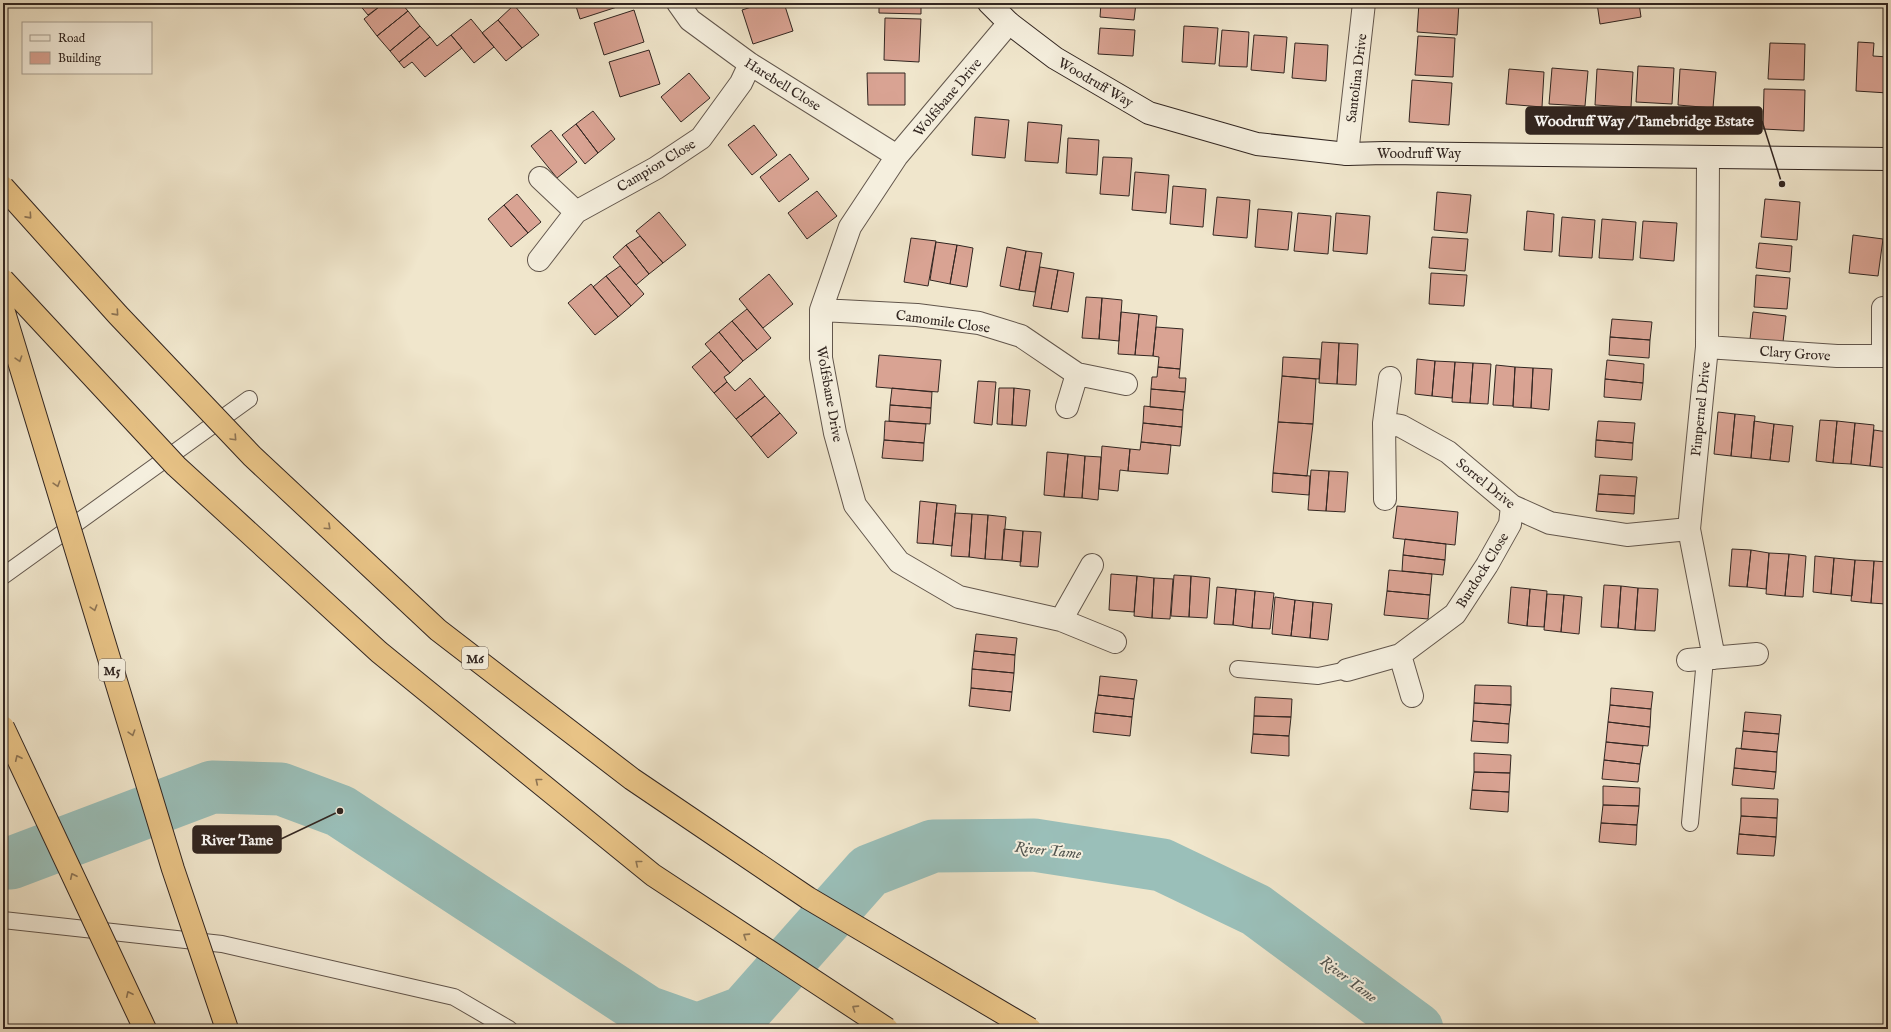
<svg xmlns="http://www.w3.org/2000/svg" width="1891" height="1032" font-family="'IM FELL English',serif">
	<rect width="100%" height="100%" fill="#f0e6cc"/>
	<filter id="stains"><feTurbulence type="fractalNoise" baseFrequency=".005" numOctaves="4"/><feColorMatrix values="0 0 0 0 .2 0 0 0 0 .09 0 0 0 0 .02 0 0 0 .5 -.17"/></filter>
	<radialGradient id="worn" r=".72"><stop offset=".6" stop-color="#630" stop-opacity="0"/><stop offset="1" stop-color="#630" stop-opacity=".3"/></radialGradient>
	<g fill="none" stroke-linecap="round" stroke-linejoin="round">
		<!-- river -->
		<path stroke="#9abfb9" stroke-width="53" d="M 3,863 L 11,863 L 212,787 L 281,789 L 340,811 L 647,1012 L 695,1029
			M 699,1029 L 744,1012 L 869,871 L 933,846 L 1034,845 L 1162,865 L 1256,910 L 1417,1029"/>
	</g>
	<!-- building -->
	<path fill="#d9a393" stroke="#322621" d="M 358,3 L 382,3 L 383,4 L 368,15 Z
		M 384,3 L 401,3 L 408,11 L 377,36 L 364,19 Z
		M 575,3 L 620,3 L 620,6 L 580,19 Z
		M 719,3 L 734,3 L 721,7 Z
		M 764,3 L 784,3 L 793,31 L 753,44 L 742,10 Z
		M 879,3 L 921,3 L 921,14 L 879,13 Z
		M 1101,3 L 1136,3 L 1134,20 L 1100,17 Z
		M 1419,3 L 1459,3 L 1457,35 L 1417,32 Z
		M 1597,3 L 1639,3 L 1641,17 L 1600,24 Z
		M 514,5 L 539,35 L 522,48 L 498,20 Z
		M 634,10 L 644,42 L 604,55 L 594,23 Z
		M 408,11 L 420,26 L 390,51 L 377,36 Z
		M 885,18 L 921,19 L 919,62 L 884,60 Z
		M 471,19 L 494,47 L 474,63 L 451,35 Z
		M 498,20 L 522,48 L 506,61 L 482,33 Z
		M 420,26 L 430,37 L 399,62 L 390,51 Z
		M 1184,26 L 1218,28 L 1215,64 L 1182,62 Z
		M 1100,28 L 1135,30 L 1133,56 L 1098,54 Z
		M 1222,30 L 1249,32 L 1247,67 L 1219,66 Z
		M 451,35 L 462,48 L 425,77 L 412,62 L 404,68 L 399,62 L 430,37 L 437,46 Z
		M 1254,35 L 1287,37 L 1284,73 L 1251,70 Z
		M 1418,36 L 1455,38 L 1453,77 L 1415,75 Z
		M 1858,42 L 1874,43 L 1873,56 L 1888,57 L 1888,93 L 1856,91 Z
		M 1295,43 L 1328,45 L 1326,81 L 1292,78 Z
		M 1770,43 L 1805,44 L 1804,80 L 1768,79 Z
		M 649,50 L 660,84 L 620,97 L 609,62 Z
		M 1638,66 L 1674,68 L 1672,104 L 1636,102 Z
		M 1552,68 L 1588,71 L 1585,106 L 1549,104 Z
		M 1509,69 L 1544,72 L 1542,107 L 1506,104 Z
		M 1597,69 L 1633,72 L 1631,107 L 1595,105 Z
		M 1680,69 L 1716,72 L 1713,108 L 1678,105 Z
		M 689,73 L 710,98 L 681,122 L 661,97 Z
		M 867,73 L 905,73 L 905,105 L 868,105 Z
		M 1412,80 L 1452,83 L 1449,125 L 1409,122 Z
		M 1764,89 L 1805,90 L 1804,131 L 1763,129 Z
		M 593,111 L 615,139 L 598,153 L 576,124 Z
		M 975,117 L 1009,120 L 1005,158 L 972,155 Z
		M 1028,122 L 1062,125 L 1058,163 L 1025,161 Z
		M 576,124 L 598,153 L 585,164 L 562,135 Z
		M 754,125 L 777,155 L 752,175 L 728,145 Z
		M 551,130 L 577,162 L 557,178 L 531,146 Z
		M 1068,138 L 1099,140 L 1097,175 L 1066,173 Z
		M 790,154 L 809,179 L 779,202 L 760,177 Z
		M 1103,157 L 1132,158 L 1129,196 L 1100,194 Z
		M 1135,172 L 1169,175 L 1166,213 L 1132,210 Z
		M 1173,186 L 1206,189 L 1203,227 L 1170,224 Z
		M 817,191 L 837,216 L 807,239 L 788,213 Z
		M 1437,192 L 1471,195 L 1467,233 L 1434,230 Z
		M 517,194 L 541,222 L 528,233 L 504,205 Z
		M 1217,197 L 1250,200 L 1247,238 L 1213,235 Z
		M 1765,199 L 1800,202 L 1797,240 L 1761,237 Z
		M 504,205 L 528,233 L 511,247 L 488,219 Z
		M 1258,209 L 1292,212 L 1288,250 L 1255,247 Z
		M 1527,211 L 1554,214 L 1552,252 L 1524,250 Z
		M 659,212 L 686,245 L 663,263 L 636,231 Z
		M 1298,213 L 1331,216 L 1328,254 L 1294,251 Z
		M 1336,213 L 1370,216 L 1367,254 L 1333,251 Z
		M 1562,217 L 1595,220 L 1592,258 L 1559,256 Z
		M 1602,219 L 1636,222 L 1633,260 L 1599,258 Z
		M 1643,221 L 1677,223 L 1674,261 L 1640,258 Z
		M 1853,235 L 1883,239 L 1878,276 L 1849,273 Z
		M 640,236 L 663,263 L 649,274 L 626,245 Z
		M 1432,237 L 1468,239 L 1465,271 L 1429,268 Z
		M 911,238 L 936,241 L 928,286 L 904,282 Z
		M 936,242 L 957,245 L 950,284 L 930,280 Z
		M 1759,243 L 1792,246 L 1790,272 L 1756,268 Z
		M 626,245 L 649,274 L 636,285 L 613,257 Z
		M 957,245 L 973,248 L 967,287 L 950,284 Z
		M 1007,247 L 1026,251 L 1019,290 L 1000,286 Z
		M 1026,251 L 1042,253 L 1035,292 L 1019,290 Z
		M 620,266 L 644,294 L 631,306 L 606,276 Z
		M 1040,267 L 1058,270 L 1051,309 L 1033,306 Z
		M 1058,270 L 1074,273 L 1068,312 L 1051,309 Z
		M 1431,273 L 1467,275 L 1464,306 L 1429,304 Z
		M 769,274 L 793,304 L 763,328 L 739,299 Z
		M 1756,275 L 1790,278 L 1787,309 L 1754,307 Z
		M 606,276 L 631,306 L 618,317 L 593,287 Z
		M 591,284 L 618,317 L 595,335 L 568,303 Z
		M 1086,297 L 1102,298 L 1099,339 L 1082,338 Z
		M 1102,298 L 1122,300 L 1119,341 L 1099,339 Z
		M 747,309 L 771,338 L 757,350 L 732,321 Z
		M 1121,312 L 1139,314 L 1135,355 L 1118,354 Z
		M 1753,312 L 1786,316 L 1783,342 L 1750,339 Z
		M 1139,314 L 1157,316 L 1153,356 L 1135,355 Z
		M 1612,319 L 1652,322 L 1650,340 L 1610,337 Z
		M 732,321 L 757,350 L 743,361 L 719,332 Z
		M 1156,327 L 1183,329 L 1180,369 L 1158,367 L 1159,357 L 1153,356 Z
		M 719,332 L 743,361 L 730,373 L 705,344 Z
		M 1610,337 L 1650,340 L 1649,358 L 1609,355 Z
		M 1322,342 L 1339,343 L 1337,384 L 1319,383 Z
		M 1339,343 L 1358,344 L 1356,385 L 1337,384 Z
		M 711,351 L 730,373 L 724,377 L 727,382 L 714,393 L 692,367 Z
		M 879,355 L 941,360 L 938,392 L 876,387 Z
		M 1283,357 L 1320,359 L 1319,379 L 1282,376 Z
		M 1417,359 L 1435,361 L 1432,396 L 1415,394 Z
		M 1607,360 L 1644,364 L 1643,383 L 1605,379 Z
		M 1435,361 L 1455,362 L 1452,398 L 1432,396 Z
		M 1455,362 L 1473,363 L 1470,403 L 1452,402 Z
		M 1473,363 L 1491,364 L 1488,404 L 1470,403 Z
		M 1496,365 L 1515,367 L 1513,406 L 1493,405 Z
		M 1158,367 L 1180,369 L 1179,378 L 1186,378 L 1185,392 L 1151,389 L 1152,377 L 1157,377 Z
		M 1515,367 L 1533,368 L 1531,408 L 1513,407 Z
		M 1533,368 L 1552,369 L 1549,410 L 1531,408 Z
		M 1282,376 L 1316,379 L 1313,424 L 1278,422 Z
		M 750,378 L 765,396 L 736,419 L 714,393 L 727,382 L 735,391 Z
		M 1605,379 L 1643,383 L 1641,400 L 1604,397 Z
		M 978,381 L 996,382 L 992,425 L 974,423 Z
		M 892,388 L 932,392 L 931,408 L 890,405 Z
		M 999,388 L 1014,388 L 1012,425 L 997,424 Z
		M 1014,388 L 1030,390 L 1026,426 L 1012,425 Z
		M 1151,389 L 1185,392 L 1183,410 L 1150,407 Z
		M 765,396 L 780,413 L 751,437 L 736,419 Z
		M 890,405 L 931,408 L 930,424 L 889,421 Z
		M 1144,406 L 1183,410 L 1182,427 L 1143,423 Z
		M 1718,412 L 1735,414 L 1731,456 L 1714,454 Z
		M 780,413 L 797,433 L 768,458 L 751,437 Z
		M 1735,414 L 1755,416 L 1751,458 L 1731,456 Z
		M 1820,420 L 1837,421 L 1833,463 L 1816,461 Z
		M 885,421 L 926,424 L 924,443 L 884,440 Z
		M 1598,421 L 1635,423 L 1633,443 L 1596,440 Z
		M 1754,421 L 1774,424 L 1770,460 L 1751,458 Z
		M 1837,421 L 1855,423 L 1851,464 L 1833,463 Z
		M 1278,422 L 1313,424 L 1307,476 L 1273,473 Z
		M 1143,423 L 1182,427 L 1180,446 L 1141,442 Z
		M 1855,423 L 1874,425 L 1870,466 L 1851,464 Z
		M 1774,424 L 1793,426 L 1789,462 L 1770,460 Z
		M 1874,430 L 1888,432 L 1888,468 L 1870,466 Z
		M 884,440 L 924,443 L 923,461 L 882,458 Z
		M 1596,440 L 1633,443 L 1632,460 L 1595,457 Z
		M 1141,442 L 1171,445 L 1168,474 L 1128,471 L 1130,449 L 1140,450 Z
		M 1102,446 L 1130,449 L 1128,471 L 1120,470 L 1118,491 L 1099,489 Z
		M 1047,452 L 1068,454 L 1064,497 L 1044,495 Z
		M 1068,454 L 1085,456 L 1082,498 L 1064,497 Z
		M 1085,456 L 1101,457 L 1098,500 L 1082,498 Z
		M 1311,470 L 1329,471 L 1326,511 L 1308,510 Z
		M 1329,471 L 1348,472 L 1345,512 L 1326,511 Z
		M 1273,473 L 1310,476 L 1309,495 L 1272,492 Z
		M 1600,475 L 1637,477 L 1635,496 L 1598,494 Z
		M 1598,494 L 1635,496 L 1634,514 L 1596,511 Z
		M 920,501 L 937,503 L 933,544 L 917,543 Z
		M 937,503 L 956,505 L 952,546 L 933,544 Z
		M 1397,506 L 1458,512 L 1455,545 L 1393,538 Z
		M 955,513 L 972,514 L 969,557 L 951,556 Z
		M 972,514 L 988,515 L 985,559 L 969,557 Z
		M 988,515 L 1006,517 L 1002,560 L 985,559 Z
		M 1004,529 L 1023,531 L 1021,562 L 1002,560 Z
		M 1023,531 L 1041,532 L 1038,567 L 1020,566 Z
		M 1405,539 L 1446,544 L 1445,560 L 1403,555 Z
		M 1732,549 L 1751,550 L 1747,587 L 1729,586 Z
		M 1751,550 L 1769,553 L 1766,589 L 1747,587 Z
		M 1769,553 L 1789,554 L 1785,596 L 1766,594 Z
		M 1789,554 L 1806,556 L 1803,597 L 1785,596 Z
		M 1403,555 L 1445,560 L 1443,575 L 1402,571 Z
		M 1815,556 L 1834,558 L 1831,594 L 1813,592 Z
		M 1834,558 L 1855,560 L 1852,596 L 1831,594 Z
		M 1855,560 L 1874,561 L 1871,603 L 1851,601 Z
		M 1874,561 L 1888,562 L 1886,604 L 1871,603 Z
		M 1389,570 L 1432,574 L 1430,595 L 1387,591 Z
		M 1111,574 L 1137,576 L 1134,612 L 1109,610 Z
		M 1174,575 L 1191,576 L 1189,617 L 1171,616 Z
		M 1137,576 L 1154,578 L 1152,618 L 1134,616 Z
		M 1191,576 L 1210,578 L 1207,618 L 1189,617 Z
		M 1154,578 L 1173,579 L 1170,619 L 1152,618 Z
		M 1604,585 L 1621,586 L 1618,628 L 1601,627 Z
		M 1621,586 L 1638,588 L 1635,630 L 1618,628 Z
		M 1217,587 L 1236,589 L 1233,625 L 1214,624 Z
		M 1511,587 L 1530,589 L 1527,626 L 1508,623 Z
		M 1638,588 L 1658,589 L 1655,631 L 1635,630 Z
		M 1236,589 L 1255,591 L 1252,628 L 1233,625 Z
		M 1530,589 L 1547,591 L 1544,627 L 1527,626 Z
		M 1255,591 L 1274,593 L 1270,629 L 1252,628 Z
		M 1387,591 L 1430,595 L 1428,619 L 1384,615 Z
		M 1547,594 L 1564,595 L 1561,632 L 1544,630 Z
		M 1564,595 L 1582,597 L 1579,634 L 1561,632 Z
		M 1275,597 L 1295,600 L 1291,636 L 1272,634 Z
		M 1295,600 L 1313,602 L 1310,638 L 1291,636 Z
		M 1313,602 L 1332,604 L 1328,640 L 1310,638 Z
		M 976,634 L 1017,638 L 1015,655 L 974,651 Z
		M 974,651 L 1015,655 L 1014,673 L 972,669 Z
		M 972,669 L 1014,673 L 1012,692 L 971,688 Z
		M 1100,676 L 1137,680 L 1134,699 L 1098,695 Z
		M 1475,685 L 1511,686 L 1511,705 L 1474,703 Z
		M 971,688 L 1012,692 L 1010,711 L 969,706 Z
		M 1611,688 L 1653,692 L 1651,709 L 1610,705 Z
		M 1098,695 L 1134,699 L 1132,717 L 1095,713 Z
		M 1255,697 L 1292,699 L 1291,717 L 1254,716 Z
		M 1474,703 L 1511,705 L 1509,724 L 1473,721 Z
		M 1610,705 L 1651,709 L 1650,727 L 1608,722 Z
		M 1745,712 L 1781,715 L 1779,734 L 1743,731 Z
		M 1095,713 L 1132,717 L 1130,736 L 1093,732 Z
		M 1254,716 L 1291,717 L 1289,736 L 1253,734 Z
		M 1473,721 L 1509,724 L 1508,743 L 1471,741 Z
		M 1608,722 L 1650,727 L 1648,746 L 1606,742 Z
		M 1743,731 L 1779,734 L 1777,752 L 1741,749 Z
		M 1253,734 L 1289,736 L 1289,756 L 1251,753 Z
		M 1606,742 L 1643,746 L 1640,764 L 1604,760 Z
		M 1736,748 L 1777,752 L 1776,772 L 1734,768 Z
		M 1474,753 L 1511,755 L 1510,773 L 1474,772 Z
		M 1604,760 L 1640,764 L 1638,782 L 1602,779 Z
		M 1734,768 L 1776,772 L 1774,789 L 1732,785 Z
		M 1474,772 L 1510,773 L 1509,792 L 1472,790 Z
		M 1603,786 L 1640,788 L 1639,806 L 1603,805 Z
		M 1472,790 L 1509,792 L 1508,812 L 1470,809 Z
		M 1741,798 L 1778,799 L 1777,818 L 1741,816 Z
		M 1603,805 L 1639,806 L 1637,825 L 1601,823 Z
		M 1741,816 L 1777,818 L 1776,837 L 1739,834 Z
		M 1601,823 L 1637,825 L 1636,845 L 1599,842 Z
		M 1739,834 L 1776,837 L 1774,856 L 1737,854 Z"/>
	<g fill="none" stroke-linecap="round" stroke-linejoin="round">
		<!-- lane casing -->
		<g stroke="#62564c" stroke-width="18">
			<path id="lane" d="M 3,576 L 249,399
				M 1238,669 L 1318,676 L 1347,670
				M 1690,823 L 1705,659
				M 3,920 L 222,944 L 454,997 L 509,1029"/>
		</g>
		<!-- street casing -->
		<g stroke="#62564c" stroke-width="24">
			<path id="street" d="M 678,3 L 690,20 L 750,64 L 897,156
				M 1009,23 L 897,156 L 850,227 L 821,310 L 821,358 L 835,433 L 855,505 L 899,562 L 959,597 L 1061,620 L 1115,642
				M 1347,154 L 1364,3
				M 1708,157 L 1707,347 L 1689,529 L 1714,658
				M 540,178 L 576,212
				M 539,260 L 576,212 L 656,168 L 701,138 L 741,83 L 750,64
				M 821,310 L 917,315 L 979,323 L 1021,336 L 1077,374 L 1126,384
				M 1707,347 L 1837,356 L 1888,356
				M 1883,355 L 1883,308
				M 1067,407 L 1077,374
				M 1384,423 L 1401,426 L 1448,452 L 1512,506 L 1550,523 L 1627,535 L 1689,529
				M 1385,499 L 1384,423 L 1390,378
				M 1061,620 L 1092,565
				M 1400,655 L 1412,696
				M 1688,660 L 1757,654
				M 1347,670 L 1400,655 L 1455,614 L 1487,565 L 1510,524 L 1512,506"/>
		</g>
		<!-- secondary casing -->
		<g stroke="#322621" stroke-width="24">
			<path id="secondary" d="M 989,3 L 1009,23 L 1055,58 L 1149,113 L 1257,144 L 1347,154 L 1385,153 L 1888,159"/>
		</g>
		<!-- lane -->
		<use href="#lane" stroke="#f5efde" stroke-width="16"/>
		<!-- street -->
		<use href="#street" stroke="#f5efde" stroke-width="22"/>
		<!-- secondary -->
		<use href="#secondary" stroke="#f5efde" stroke-width="22"/>
		<!-- highway-bridge casing -->
		<g stroke="#322621" stroke-width="24" stroke-linecap="butt">
			<path id="highway-bridge" d="M 3,187 L 118,315 L 252,456 L 438,630 L 632,779 L 808,898 L 1030,1029
				M 3,280 L 176,466 L 379,652 L 653,875 L 887,1029
				M 3,309 L 173,869 L 227,1029
				M 3,727 L 145,1029"/>
		</g>
		<!-- highway-bridge -->
		<use href="#highway-bridge" stroke="#e8c386" stroke-width="22"/>
	</g>
	<!-- one-way arrows -->
	<defs><path id="oneway-chevron" d="M-2-3.5L2.5 0L-2 3.5" fill="none" stroke-width="1.6" stroke-linecap="round" stroke-linejoin="round"/></defs>
	<g stroke="#8d7454">
		<use href="#oneway-chevron" transform="translate(29 216) rotate(48)"/>
		<use href="#oneway-chevron" transform="translate(116 313) rotate(48)"/>
		<use href="#oneway-chevron" transform="translate(19 359) rotate(72)"/>
		<use href="#oneway-chevron" transform="translate(234 438) rotate(47)"/>
		<use href="#oneway-chevron" transform="translate(57 484) rotate(73)"/>
		<use href="#oneway-chevron" transform="translate(328 527) rotate(43)"/>
		<use href="#oneway-chevron" transform="translate(94 608) rotate(73)"/>
		<use href="#oneway-chevron" transform="translate(132 733) rotate(73)"/>
		<use href="#oneway-chevron" transform="translate(18 758) rotate(-115)"/>
		<use href="#oneway-chevron" transform="translate(538 781) rotate(-141)"/>
		<use href="#oneway-chevron" transform="translate(638 863) rotate(-141)"/>
		<use href="#oneway-chevron" transform="translate(73 876) rotate(-115)"/>
		<use href="#oneway-chevron" transform="translate(746 936) rotate(-147)"/>
		<use href="#oneway-chevron" transform="translate(129 994) rotate(-115)"/>
		<use href="#oneway-chevron" transform="translate(855 1008) rotate(-147)"/>
	</g>
	<g text-anchor="middle" stroke-width="4" stroke-linejoin="round" paint-order="stroke">
		<!-- shield labels -->
		<g fill="#f5efde" stroke="#6c625a" stroke-width="1">
			<rect x="462" y="647" width="26" height="22" rx="3"/>
			<rect x="99" y="659" width="26" height="22" rx="3"/>
		</g>
		<g font-size="13" font-weight="bold" fill="#322621">
			<text x="475" y="663">M6</text>
			<text x="112" y="675">M5</text>
		</g>
		<!-- street labels -->
		<g font-size="14" fill="#322621" stroke="#f5efde">
			<text transform="translate(1356 78) rotate(-83)" y="5">Santolina Drive</text>
			<text transform="translate(1096 82) rotate(30)" y="5">Woodruff Way</text>
			<text transform="translate(783 84) rotate(32)" y="5">Harebell Close</text>
			<text transform="translate(947 97) rotate(-50)" y="5">Wolfsbane Drive</text>
			<text x="1419" y="158">Woodruff Way</text>
			<text transform="translate(656 165) rotate(-31)" y="5">Campion Close</text>
			<text transform="translate(943 321) rotate(8)" y="5">Camomile Close</text>
			<text transform="translate(1795 353) rotate(4)" y="5">Clary Grove</text>
			<text transform="translate(830 394) rotate(80)" y="5">Wolfsbane Drive</text>
			<text transform="translate(1700 409) rotate(-84)" y="5">Pimpernel Drive</text>
			<text transform="translate(1486 483) rotate(39)" y="5">Sorrel Drive</text>
			<text transform="translate(1482 570) rotate(-58)" y="5">Burdock Close</text>
		</g>
		<!-- water labels -->
		<g font-size="15" font-style="italic" fill="#51544f" stroke="#f5efde">
			<text transform="translate(1048 850) rotate(6)" y="5">River Tame</text>
			<text transform="translate(1349 979) rotate(37)" y="5">River Tame</text>
		</g>
	</g>
	<!-- callouts -->
	<path fill="none" stroke="#322621" stroke-width="1.5" d="M1782 184L1762 121M340 811L281 839"/>
	<g fill="#322621" stroke="#f5efde" stroke-width="1.5">
		<circle cx="1782" cy="184" r="4"/>
		<circle cx="340" cy="811" r="4"/>
	</g>
	<g fill="#322621" stroke="#322621" stroke-width="1.5">
		<rect x="1526" y="107" width="236" height="27" rx="4"/>
		<rect x="193" y="826" width="88" height="27" rx="4"/>
	</g>
	<g font-size="15" text-anchor="middle" font-weight="bold" fill="#fff">
		<text x="1644" y="126">Woodruff Way / Tamebridge Estate</text>
		<text x="237" y="845">River Tame</text>
	</g>
	<!-- margin -->
	<rect width="1891" height="1032" fill="none" stroke="#f0e6cc" stroke-width="16"/>
	<rect x="4" y="4" width="1883" height="1024" fill="none" stroke="#322621" stroke-width="2"/>
	<rect x="8" y="8" width="1875" height="1016" fill="none" stroke="#322621"/>
	<!-- legend -->
	<rect x="22" y="22" width="130" height="52" fill="#f5efde" stroke="#a79f92"/>
	<rect x="30" y="35" width="20" height="6" fill="#f5efde" stroke="#a79f92"/>
	<text x="58" y="42" font-size="12" fill="#322621">Road</text>
	<rect x="30" y="52" width="20" height="12" fill="#d9a393" stroke="#a79f92"/>
	<text x="58" y="62" font-size="12" fill="#322621">Building</text>
	<rect width="100%" height="100%" filter="url(#stains)"/>
	<rect width="100%" height="100%" fill="url(#worn)"/>
</svg>
